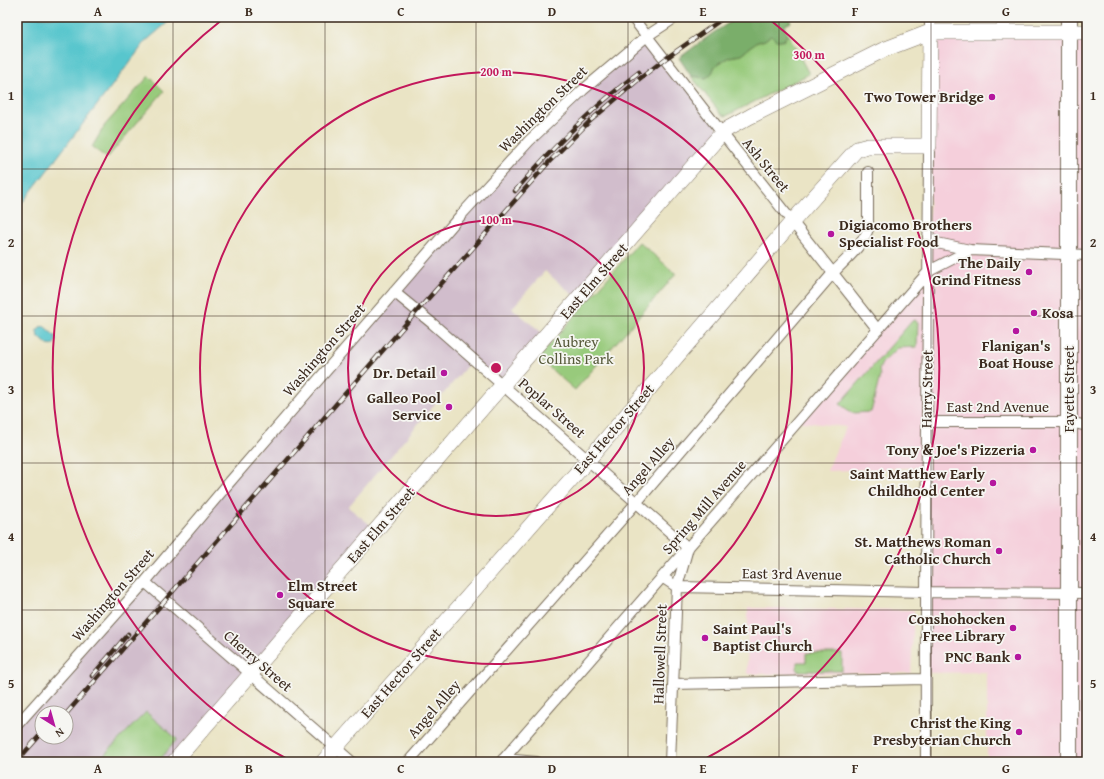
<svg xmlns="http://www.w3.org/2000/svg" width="1104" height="779" font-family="'Gentium Book Plus',serif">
	<rect width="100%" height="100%" fill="#f6f6f2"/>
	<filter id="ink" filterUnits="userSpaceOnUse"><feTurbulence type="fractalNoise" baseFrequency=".025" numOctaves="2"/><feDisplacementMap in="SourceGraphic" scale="8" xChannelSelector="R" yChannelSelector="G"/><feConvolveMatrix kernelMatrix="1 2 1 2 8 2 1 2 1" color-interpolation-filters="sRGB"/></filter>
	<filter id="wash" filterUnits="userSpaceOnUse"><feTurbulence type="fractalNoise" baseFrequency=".012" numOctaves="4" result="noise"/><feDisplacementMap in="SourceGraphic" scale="16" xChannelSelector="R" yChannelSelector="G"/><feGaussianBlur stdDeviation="0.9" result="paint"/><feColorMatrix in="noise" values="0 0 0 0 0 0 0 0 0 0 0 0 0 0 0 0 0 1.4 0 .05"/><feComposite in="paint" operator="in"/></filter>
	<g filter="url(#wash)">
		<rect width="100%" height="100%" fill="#eae4c5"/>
		<!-- built -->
		<path fill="#f5cfdb" d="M 930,32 L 1087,32 L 1087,762 L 987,762 L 987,672 L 926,673 L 927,467 L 827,471 L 846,427 L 795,421 L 929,271 Z
			M 748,608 L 914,610 L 911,673 L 747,674 Z"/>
		<!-- industrial -->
		<path fill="#d1bdcc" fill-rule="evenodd" d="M 647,36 L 722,133 L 578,299 L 545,271 L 512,308 L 546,336 L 503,385 L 471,361 L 348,507 L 377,530 L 174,762 L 17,762 L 17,725 L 511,160 ZM 42,713 L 66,713 L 66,737 L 42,737 Z"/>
		<!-- green -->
		<path fill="#98ca7b" stroke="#6a7a4c" d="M 788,34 L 809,74 L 726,116 L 721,114 L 691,76 L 706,78 L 712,73 L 715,66 L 729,57 L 741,55 L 755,43 L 765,40 L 771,35 L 783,41 Z
			M 149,76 L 164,91 L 107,158 L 92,147 L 105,125 Z
			M 639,242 L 676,274 L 575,390 L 538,358 Z
			M 915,320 L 918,322 L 917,347 L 898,348 L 882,363 L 879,370 L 880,376 L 871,412 L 852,413 L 840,404 L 912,321 Z
			M 806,653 L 842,653 L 842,671 L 797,671 L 797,662 L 806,662 Z
			M 146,712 L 177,739 L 158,762 L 102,762 L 99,760 Z"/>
		<!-- forest -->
		<path fill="#7aae6b" stroke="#5a6c44" d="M 738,17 L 789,17 L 791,22 L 784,26 L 788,34 L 783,41 L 776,40 L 771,35 L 765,40 L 755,43 L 741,55 L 729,57 L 715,66 L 712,73 L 706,78 L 691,76 L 679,58 L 713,33 Z"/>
		<!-- water -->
		<path fill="#59c6cd" stroke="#4a7876" d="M 17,17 L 174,17 L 146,41 L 17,210 Z
			M 41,326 L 42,327 L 44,326 L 56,337 L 55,339 L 57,340 L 52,346 L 50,345 L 49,346 L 37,335 L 38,334 L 36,332 Z"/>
	</g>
	<g filter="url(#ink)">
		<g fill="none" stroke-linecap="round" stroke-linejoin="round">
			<!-- street casing -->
			<g stroke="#786b58" stroke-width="12">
				<path id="street" d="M 632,17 L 722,133 L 878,330
					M 930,17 L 930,32
					M 928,237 L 937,243 L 970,250
					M 394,292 L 433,324 L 688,548 L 677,587 L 670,762
					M 927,422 L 1070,422 L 1087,426
					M 662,577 L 677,587 L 926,592 L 1087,593
					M 145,582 L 352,762
					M 673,684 L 926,679
					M 17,725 L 145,582 L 228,484 L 461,215 L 529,141 L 583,90 L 647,36 L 676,17
					M 503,759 L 537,762
					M 408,762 L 636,503 L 833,273 C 845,260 862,247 868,229 L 868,172
					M 501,762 L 929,271 L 970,250 L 1087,255
					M 926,762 C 925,557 928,351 929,146"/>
			</g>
			<!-- secondary casing -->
			<g stroke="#786b58" stroke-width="16">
				<path id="secondary" d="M 174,762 L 722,133 L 729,128 L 751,116 L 883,50 L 930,32 L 1087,32
					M 323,762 L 588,460 L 792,222 L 857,149 L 868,146 L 929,146 L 930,32"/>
			</g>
			<!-- primary casing -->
			<g stroke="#786b58" stroke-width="18">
				<path id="primary" d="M 1069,17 L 1069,762"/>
			</g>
			<!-- street -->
			<use href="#street" stroke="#fff" stroke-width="10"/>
			<!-- secondary -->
			<use href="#secondary" stroke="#fff" stroke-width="15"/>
			<!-- primary -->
			<use href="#primary" stroke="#fff" stroke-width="16"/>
			<!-- rail casing -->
			<g stroke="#3b2a1e" stroke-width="4.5">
				<path id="rail" d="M 515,191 C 553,147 593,107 639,72
					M 92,676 L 128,634
					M 66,714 L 418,310 L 549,162 L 589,122 L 638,80 L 665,59 L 725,17
					M 17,761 L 42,733"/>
			</g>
			<!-- rail -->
			<use href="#rail" stroke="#f6f6f2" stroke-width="3" stroke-dasharray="9" stroke-linecap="butt"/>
		</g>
	</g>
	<!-- grid -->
	<path fill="none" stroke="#3b2a1e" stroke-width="1" stroke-opacity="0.55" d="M 173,17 L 173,762M 325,17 L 325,762M 476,17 L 476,762M 628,17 L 628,762M 779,17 L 779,762M 931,17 L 931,762M 17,169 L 1087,169M 17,316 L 1087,316M 17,463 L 1087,463M 17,610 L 1087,610"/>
	<!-- distance rings -->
	<g fill="none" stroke="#c2185b" stroke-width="2">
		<circle cx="496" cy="368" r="148"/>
		<circle cx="496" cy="368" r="296"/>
		<path d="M291 761A443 443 0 0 1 223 19M769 19A443 443 0 0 1 701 761"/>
	</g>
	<!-- markers -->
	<g fill="#b5179e" stroke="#f6f6f2" stroke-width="1.5">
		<circle cx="992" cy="97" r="4"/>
		<circle cx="831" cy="234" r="4"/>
		<circle cx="1029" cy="272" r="4"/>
		<circle cx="1034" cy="313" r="4"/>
		<circle cx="1016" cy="331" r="4"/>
		<circle cx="444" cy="373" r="4"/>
		<circle cx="449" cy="407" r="4"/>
		<circle cx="1033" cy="450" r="4"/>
		<circle cx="993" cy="483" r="4"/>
		<circle cx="999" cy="551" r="4"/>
		<circle cx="280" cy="595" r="4"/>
		<circle cx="1013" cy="628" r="4"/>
		<circle cx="705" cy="638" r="4"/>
		<circle cx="1018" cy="657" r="4"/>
		<circle cx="1019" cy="732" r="4"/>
	</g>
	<g text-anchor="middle" stroke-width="3.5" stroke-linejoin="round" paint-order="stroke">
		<!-- poi labels -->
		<g font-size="15" font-weight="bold" fill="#3b2a1e" stroke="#f6f6f2" text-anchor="end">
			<text x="984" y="102">Two Tower Bridge</text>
			<text x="839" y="230" text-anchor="start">Digiacomo Brothers<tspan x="839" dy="17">Specialist Food</tspan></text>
			<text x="1021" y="268">The Daily<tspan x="1021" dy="17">Grind Fitness</tspan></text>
			<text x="1042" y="318" text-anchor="start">Kosa</text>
			<text x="1016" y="351" text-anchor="middle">Flanigan's<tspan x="1016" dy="17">Boat House</tspan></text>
			<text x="436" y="378">Dr. Detail</text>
			<text x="441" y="403">Galleo Pool<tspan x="441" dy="17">Service</tspan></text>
			<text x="1025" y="455">Tony &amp; Joe's Pizzeria</text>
			<text x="985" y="479">Saint Matthew Early<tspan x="985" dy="17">Childhood Center</tspan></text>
			<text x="991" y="547">St. Matthews Roman<tspan x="991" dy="17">Catholic Church</tspan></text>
			<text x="288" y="591" text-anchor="start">Elm Street<tspan x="288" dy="17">Square</tspan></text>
			<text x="1005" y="624">Conshohocken<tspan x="1005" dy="17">Free Library</tspan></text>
			<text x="713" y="634" text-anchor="start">Saint Paul's<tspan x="713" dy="17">Baptist Church</tspan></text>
			<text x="1010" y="662">PNC Bank</text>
			<text x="1011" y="728">Christ the King<tspan x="1011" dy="17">Presbyterian Church</tspan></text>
		</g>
		<!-- street labels -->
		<g font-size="15" fill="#3b2a1e" stroke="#f6f6f2">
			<text transform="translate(543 109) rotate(-44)" y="5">Washington Street</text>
			<text transform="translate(766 165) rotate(51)" y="5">Ash Street</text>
			<text transform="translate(594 281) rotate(-49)" y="5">East Elm Street</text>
			<text transform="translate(324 350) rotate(-49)" y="5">Washington Street</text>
			<text transform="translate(927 389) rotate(-89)" y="5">Harry Street</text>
			<text transform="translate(1069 389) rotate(-90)" y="5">Fayette Street</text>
			<text x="998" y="412">East 2nd Avenue</text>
			<text transform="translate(552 408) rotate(41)" y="5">Poplar Street</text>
			<text transform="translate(614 429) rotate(-49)" y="5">East Hector Street</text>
			<text transform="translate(648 466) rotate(-49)" y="5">Angel Alley</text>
			<text transform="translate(704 507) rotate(-49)" y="5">Spring Mill Avenue</text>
			<text transform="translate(381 525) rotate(-49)" y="5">East Elm Street</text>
			<text transform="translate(792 574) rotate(1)" y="5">East 3rd Avenue</text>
			<text transform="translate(113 595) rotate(-49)" y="5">Washington Street</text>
			<text transform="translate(660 654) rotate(-88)" y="5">Hallowell Street</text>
			<text transform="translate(258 661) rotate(41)" y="5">Cherry Street</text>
			<text transform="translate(401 673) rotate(-49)" y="5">East Hector Street</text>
			<text transform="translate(434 709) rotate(-49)" y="5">Angel Alley</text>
		</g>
		<!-- park labels -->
		<g font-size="15" fill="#575a3a" stroke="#f6f6f2">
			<text x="576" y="347">Aubrey<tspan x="576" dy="17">Collins Park</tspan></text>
		</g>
	</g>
	<circle cx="496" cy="368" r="6" fill="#c2185b" stroke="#f6f6f2" stroke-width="2"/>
	<g font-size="12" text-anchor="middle" font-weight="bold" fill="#c2185b" stroke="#f6f6f2" stroke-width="3.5" stroke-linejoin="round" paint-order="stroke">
		<text x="809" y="59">300 m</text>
		<text x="496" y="76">200 m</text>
		<text x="496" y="224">100 m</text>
	</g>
	<!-- margin -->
	<rect width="1104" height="779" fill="none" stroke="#f6f6f2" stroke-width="44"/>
	<!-- north arrow -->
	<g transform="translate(54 725) rotate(143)"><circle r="19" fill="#f6f6f2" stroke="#aba49d"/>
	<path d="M0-3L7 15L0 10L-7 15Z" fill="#b5179e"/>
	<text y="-6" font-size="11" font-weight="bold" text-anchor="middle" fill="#3b2a1e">N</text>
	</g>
	<rect x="22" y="22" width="1060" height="735" fill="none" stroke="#3b2a1e" stroke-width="1.5"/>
	<g font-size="13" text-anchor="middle" font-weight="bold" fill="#3b2a1e">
		<text x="98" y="16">A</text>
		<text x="249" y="16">B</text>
		<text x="401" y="16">C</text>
		<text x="552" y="16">D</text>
		<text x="703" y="16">E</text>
		<text x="855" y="16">F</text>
		<text x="1006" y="16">G</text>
		<text x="11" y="100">1</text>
		<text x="1093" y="100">1</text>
		<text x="11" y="247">2</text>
		<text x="1093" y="247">2</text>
		<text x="11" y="394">3</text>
		<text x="1093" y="394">3</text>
		<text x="11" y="541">4</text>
		<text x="1093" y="541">4</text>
		<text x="11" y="688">5</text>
		<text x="1093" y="688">5</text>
		<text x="98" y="773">A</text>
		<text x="249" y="773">B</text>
		<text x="401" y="773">C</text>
		<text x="552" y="773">D</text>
		<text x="703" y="773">E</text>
		<text x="855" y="773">F</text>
		<text x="1006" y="773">G</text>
	</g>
</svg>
